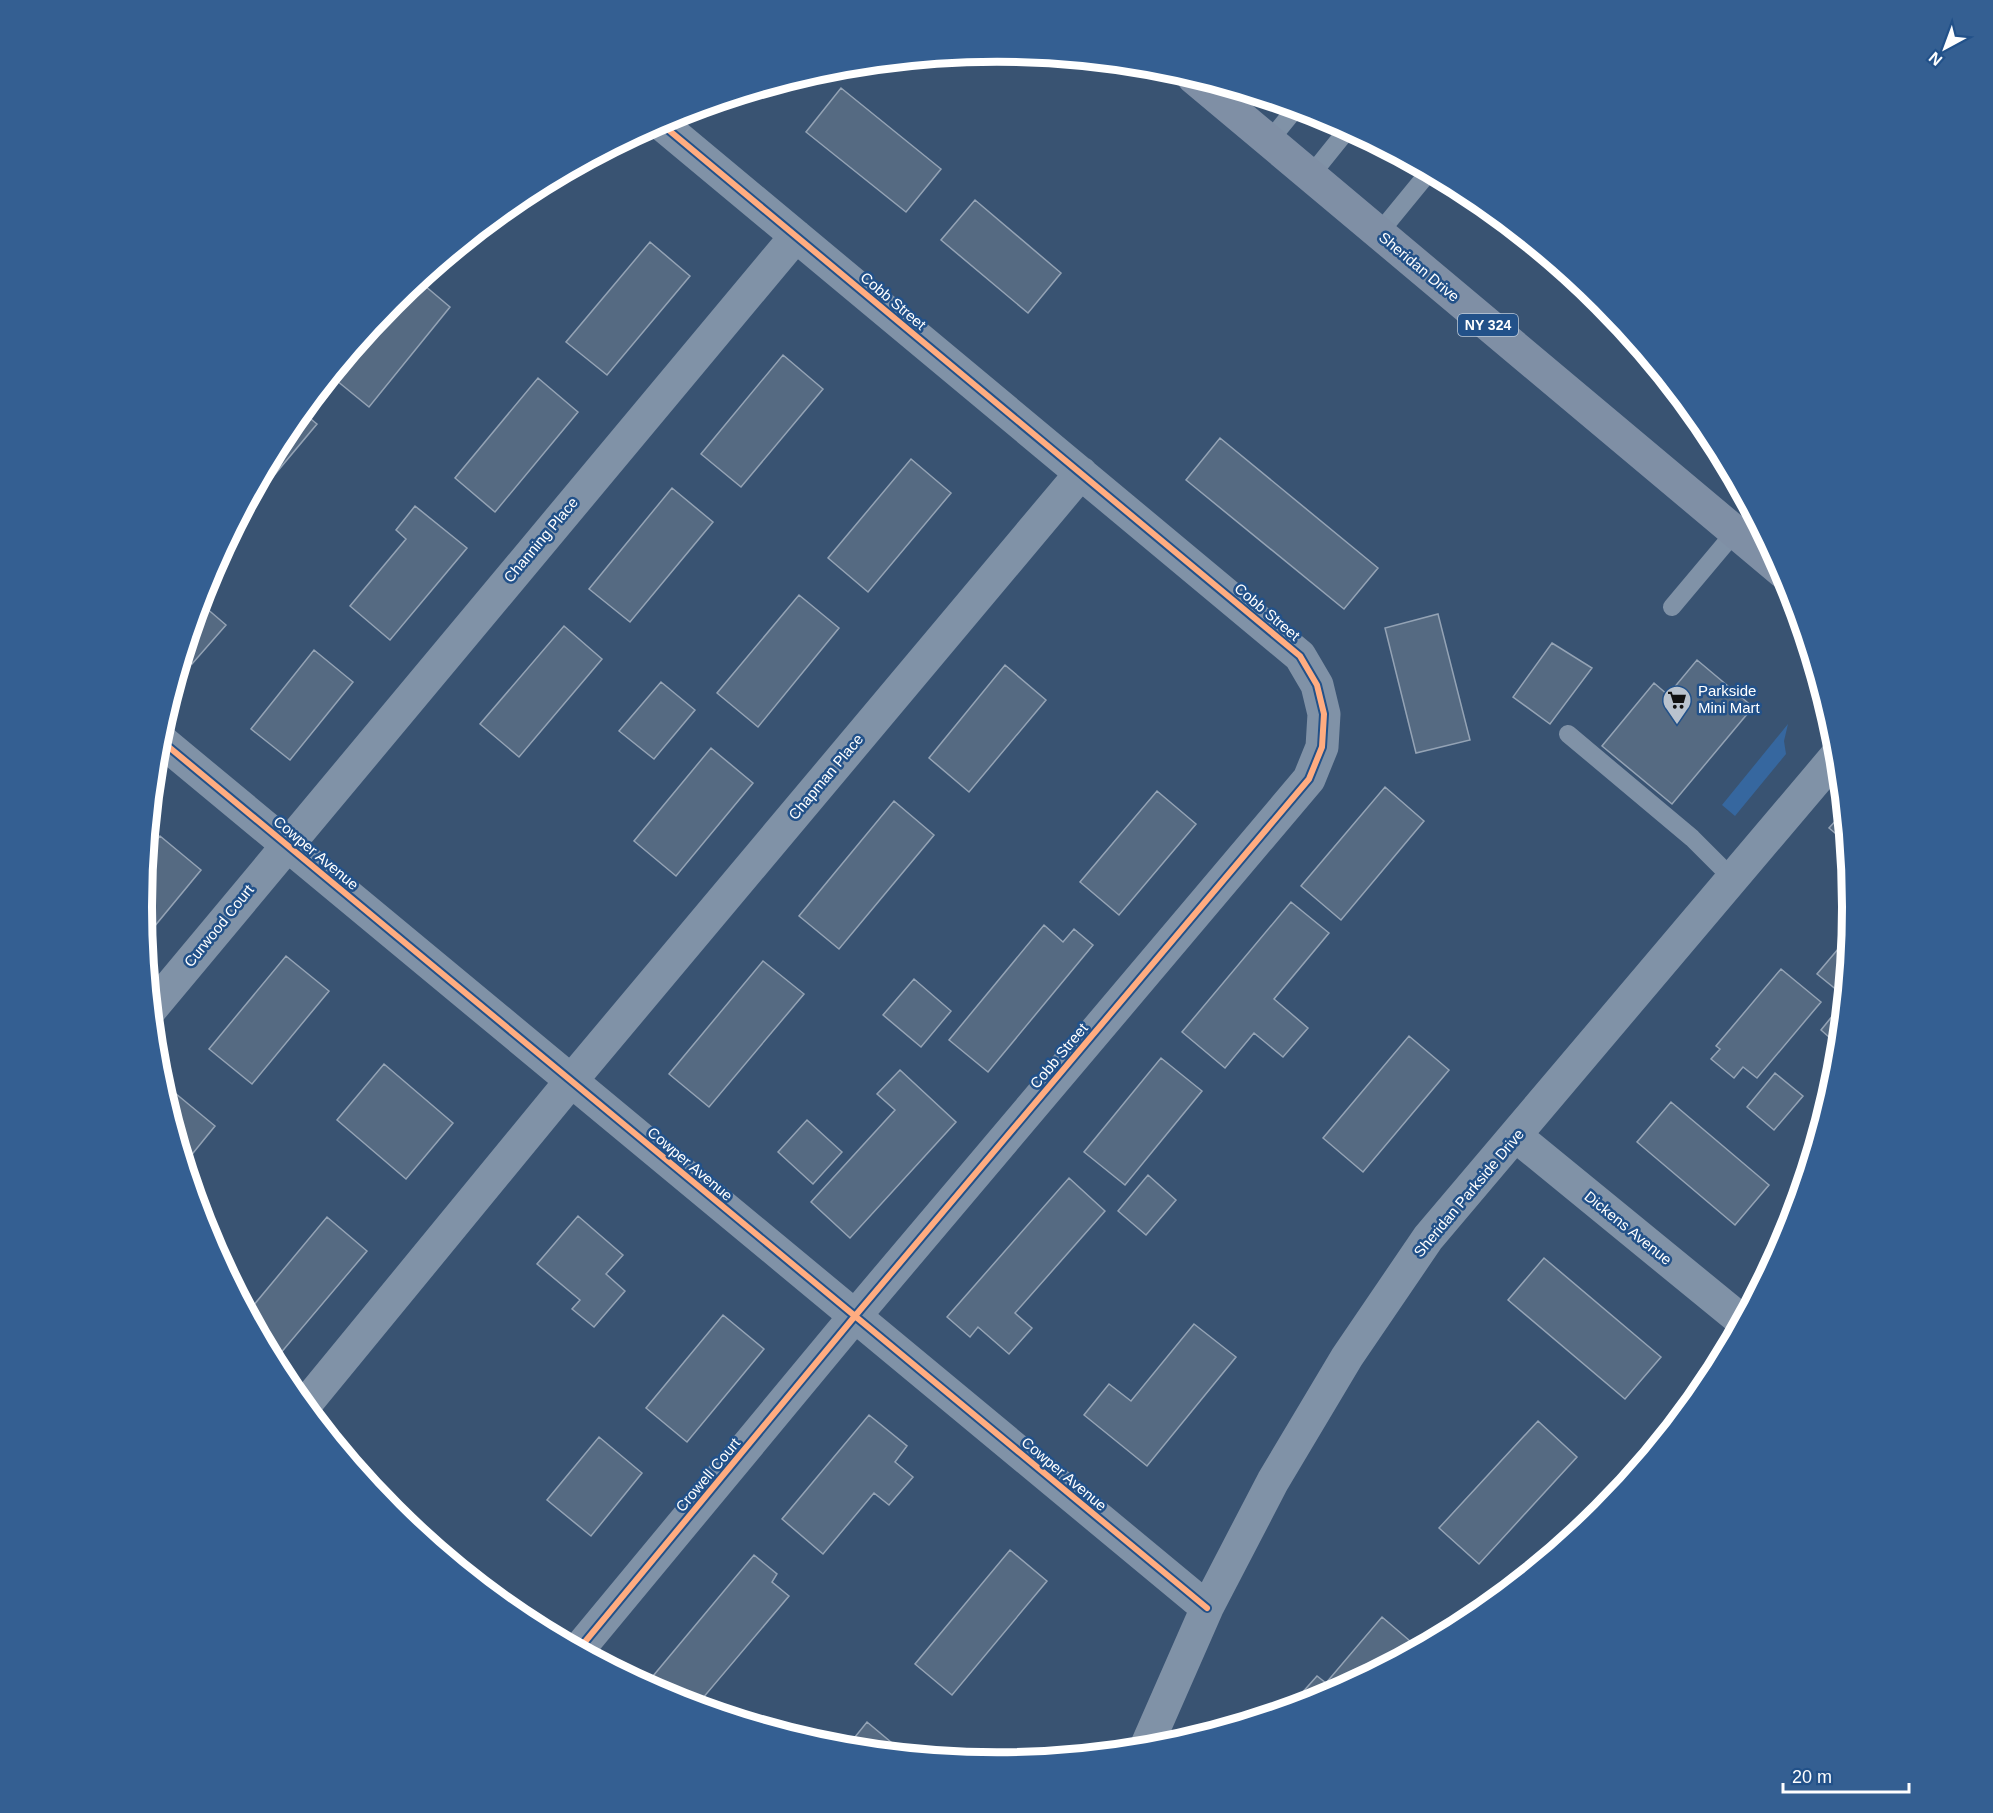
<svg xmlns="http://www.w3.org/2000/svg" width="1993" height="1813" font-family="Arial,sans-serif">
	<rect width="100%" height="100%" fill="#395372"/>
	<!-- green -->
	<path fill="#36679f" d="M 1788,724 L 1784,741 L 1786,754 L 1735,816 L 1722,805 Z"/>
	<!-- building -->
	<path fill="#556a82" stroke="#94a3b5" stroke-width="1.5" d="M 841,88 L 941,169 L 906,212 L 806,132 Z
		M 975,200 L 1061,273 L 1028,313 L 941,240 Z
		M 650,242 L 690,276 L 607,375 L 566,342 Z
		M 418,280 L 450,307 L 369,407 L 331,376 L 392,301 Z
		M 783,355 L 823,389 L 741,487 L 701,454 Z
		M 538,378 L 578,412 L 495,512 L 455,478 Z
		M 301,411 L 317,424 L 240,516 L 285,431 Z
		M 1220,438 L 1378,568 L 1344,609 L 1186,480 Z
		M 911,459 L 951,493 L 868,592 L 828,558 Z
		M 672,488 L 713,522 L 630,622 L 589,589 Z
		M 415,506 L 467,548 L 390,640 L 350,606 L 406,539 L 396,530 Z
		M 799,595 L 839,628 L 758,727 L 717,693 Z
		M 205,607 L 226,625 L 192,664 L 183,656 L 194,620 Z
		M 1438,614 L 1470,740 L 1416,753 L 1385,628 Z
		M 564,626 L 602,659 L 519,757 L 480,724 Z
		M 1552,643 L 1592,668 L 1550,724 L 1513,697 Z
		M 314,650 L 353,682 L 290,760 L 251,729 Z
		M 1697,660 L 1753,707 L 1672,804 L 1602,746 L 1654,683 L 1668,695 Z
		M 1005,665 L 1046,700 L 969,792 L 929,758 Z
		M 661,682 L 695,710 L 654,759 L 619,731 Z
		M 711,748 L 753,783 L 676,876 L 634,841 Z
		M 1385,787 L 1424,821 L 1341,920 L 1301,886 Z
		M 1157,791 L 1196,824 L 1119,915 L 1080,882 Z
		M 894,801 L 934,835 L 839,949 L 799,916 Z
		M 1838,818 L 1844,824 L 1835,833 L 1829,828 Z
		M 160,836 L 201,870 L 144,939 L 141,906 L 146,853 Z
		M 1291,902 L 1329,933 L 1274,999 L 1308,1028 L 1283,1057 L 1254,1033 L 1225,1068 L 1182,1032 Z
		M 1044,925 L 1063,942 L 1074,929 L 1093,945 L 988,1072 L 949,1040 Z
		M 1844,942 L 1848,945 L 1843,995 L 1817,974 Z
		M 286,956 L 329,991 L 252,1084 L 209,1049 Z
		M 763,961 L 804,994 L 709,1107 L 669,1074 Z
		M 1781,969 L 1821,1002 L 1757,1078 L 1743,1067 L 1734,1078 L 1711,1059 L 1720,1049 L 1716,1046 Z
		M 914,979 L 951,1011 L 921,1047 L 883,1015 Z
		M 1842,1004 L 1838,1045 L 1821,1030 Z
		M 1409,1036 L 1449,1070 L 1363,1172 L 1323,1138 Z
		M 1161,1058 L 1202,1091 L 1125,1185 L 1084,1152 Z
		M 384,1064 L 453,1123 L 406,1179 L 337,1120 Z
		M 900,1070 L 956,1122 L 850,1238 L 811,1202 L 895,1110 L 877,1094 Z
		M 1775,1073 L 1803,1096 L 1774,1130 L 1747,1107 Z
		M 175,1093 L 215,1126 L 185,1163 L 167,1103 Z
		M 1671,1102 L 1769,1185 L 1735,1225 L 1637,1142 Z
		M 807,1120 L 842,1152 L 813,1184 L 778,1152 Z
		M 1148,1175 L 1176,1200 L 1146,1235 L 1118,1211 Z
		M 1069,1178 L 1105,1211 L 1015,1313 L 1032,1328 L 1009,1354 L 978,1327 L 970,1337 L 947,1317 Z
		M 578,1216 L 623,1255 L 606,1274 L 625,1291 L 594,1327 L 572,1309 L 580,1300 L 537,1264 Z
		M 327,1217 L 367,1251 L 274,1361 L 248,1312 Z
		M 1791,1222 L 1787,1234 L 1774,1258 L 1766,1251 Z
		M 1544,1258 L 1661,1357 L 1625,1399 L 1508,1300 Z
		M 723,1315 L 764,1349 L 687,1442 L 646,1408 Z
		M 1194,1324 L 1236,1357 L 1147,1466 L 1084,1415 L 1109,1384 L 1131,1401 Z
		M 869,1415 L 907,1446 L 895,1462 L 913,1477 L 889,1505 L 874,1493 L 823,1554 L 782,1519 Z
		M 1538,1421 L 1577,1457 L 1479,1564 L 1439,1528 Z
		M 599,1437 L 642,1473 L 591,1536 L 547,1500 Z
		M 1010,1550 L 1047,1581 L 952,1695 L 915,1664 Z
		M 754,1555 L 777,1574 L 772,1582 L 789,1596 L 697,1705 L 682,1701 L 653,1676 Z
		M 1382,1617 L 1417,1647 L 1324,1697 L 1307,1702 L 1308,1700 L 1301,1694 L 1317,1676 L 1326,1683 Z
		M 867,1722 L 904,1753 L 847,1747 Z"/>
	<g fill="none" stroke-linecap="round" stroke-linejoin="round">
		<!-- service -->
		<path stroke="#8092a7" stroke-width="18" d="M 1270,140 L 1296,108
			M 1311,175 L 1348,129
			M 1379,233 L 1429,172
			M 1672,607 L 1735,532
			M 1568,734 L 1692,838 L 1733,879"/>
		<!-- minor -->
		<path stroke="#8092a7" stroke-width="33" d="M 158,738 L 1207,1608
			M 151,1009 L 796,236
			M 1516,1136 L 1741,1320
			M 305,1405 L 571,1081 L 1081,473
			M 579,1649 L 855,1316 L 1309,779 L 1322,747 L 1324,714 L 1317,685 L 1300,656 L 659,122
			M 1146,1747 L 1207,1608 L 1273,1481 L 1347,1357 L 1428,1238 L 1837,755"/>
		<!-- primary -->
		<path stroke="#7f8fa5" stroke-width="33" d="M 1193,77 L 1783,572"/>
		<!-- cycleway casing -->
		<g stroke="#225189" stroke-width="10">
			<path id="cycleway" d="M 158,738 L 1207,1608
				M 579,1649 L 855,1316 L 1309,779 L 1322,747 L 1324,714 L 1317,685 L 1300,656 L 659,122"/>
		</g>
		<!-- cycleway -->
		<use href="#cycleway" stroke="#ffac80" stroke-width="6"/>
	</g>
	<!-- icons -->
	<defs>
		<g id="supermarket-pin" transform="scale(1.5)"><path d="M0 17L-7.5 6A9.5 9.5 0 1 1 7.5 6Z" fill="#bac3ce" stroke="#225189"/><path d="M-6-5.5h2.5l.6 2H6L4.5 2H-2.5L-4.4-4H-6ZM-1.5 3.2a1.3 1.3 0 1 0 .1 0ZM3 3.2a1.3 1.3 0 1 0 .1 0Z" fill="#111"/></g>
	</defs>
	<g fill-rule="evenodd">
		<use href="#supermarket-pin" x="1677" y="700"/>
	</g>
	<g text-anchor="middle" stroke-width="5" stroke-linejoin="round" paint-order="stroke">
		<!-- shield labels -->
		<rect fill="#225189" stroke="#bdcbdc" stroke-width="1.5" x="1458" y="314" width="60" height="22" rx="4.5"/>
		<g font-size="14" font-weight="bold" fill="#fff">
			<text x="1488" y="330">NY 324</text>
		</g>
		<!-- street labels -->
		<g font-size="15" fill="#fff" stroke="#225189">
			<text transform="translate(1419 267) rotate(40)" y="5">Sheridan Drive</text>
			<text transform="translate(893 301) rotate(40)" y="5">Cobb Street</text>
			<text transform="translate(541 540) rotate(-50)" y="5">Channing Place</text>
			<text transform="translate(1267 612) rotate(40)" y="5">Cobb Street</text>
			<text transform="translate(826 777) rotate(-50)" y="5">Chapman Place</text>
			<text transform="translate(316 853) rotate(40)" y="5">Cowper Avenue</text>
			<text transform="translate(219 926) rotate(-51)" y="5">Curwood Court</text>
			<text transform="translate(1059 1056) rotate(-50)" y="5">Cobb Street</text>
			<text transform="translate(690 1164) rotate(40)" y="5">Cowper Avenue</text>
			<text transform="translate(1469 1193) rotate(-50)" y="5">Sheridan Parkside Drive</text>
			<text transform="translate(1628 1228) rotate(39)" y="5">Dickens Avenue</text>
			<text transform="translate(1064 1474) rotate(40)" y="5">Cowper Avenue</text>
			<text transform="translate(708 1475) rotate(-50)" y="5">Crowell Court</text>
		</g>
		<!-- poi labels -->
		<g font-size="15" fill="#fff" stroke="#225189" text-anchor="start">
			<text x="1698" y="696">Parkside<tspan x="1698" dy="17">Mini Mart</tspan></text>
		</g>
	</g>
	<!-- crop -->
	<path d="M0 0H1993V1813H0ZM152 907a845 845 0 1 1 1690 0a845 845 0 1 1-1690 0Z" fill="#345f92" fill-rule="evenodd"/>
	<path fill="none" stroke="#fff" stroke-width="8" d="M152 907a845 845 0 1 1 1690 0a845 845 0 1 1-1690 0Z"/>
	<!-- north arrow -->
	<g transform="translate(1945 48) rotate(221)" stroke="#225189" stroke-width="4.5" paint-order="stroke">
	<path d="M0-4.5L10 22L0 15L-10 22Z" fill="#ffffff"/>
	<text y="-9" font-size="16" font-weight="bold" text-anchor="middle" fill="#ffffff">N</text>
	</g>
	<!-- scale -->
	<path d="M1783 1783v9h126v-9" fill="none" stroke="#ffffff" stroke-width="3"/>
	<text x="1792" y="1783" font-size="18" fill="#ffffff" stroke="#225189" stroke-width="4.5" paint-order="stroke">20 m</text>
</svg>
